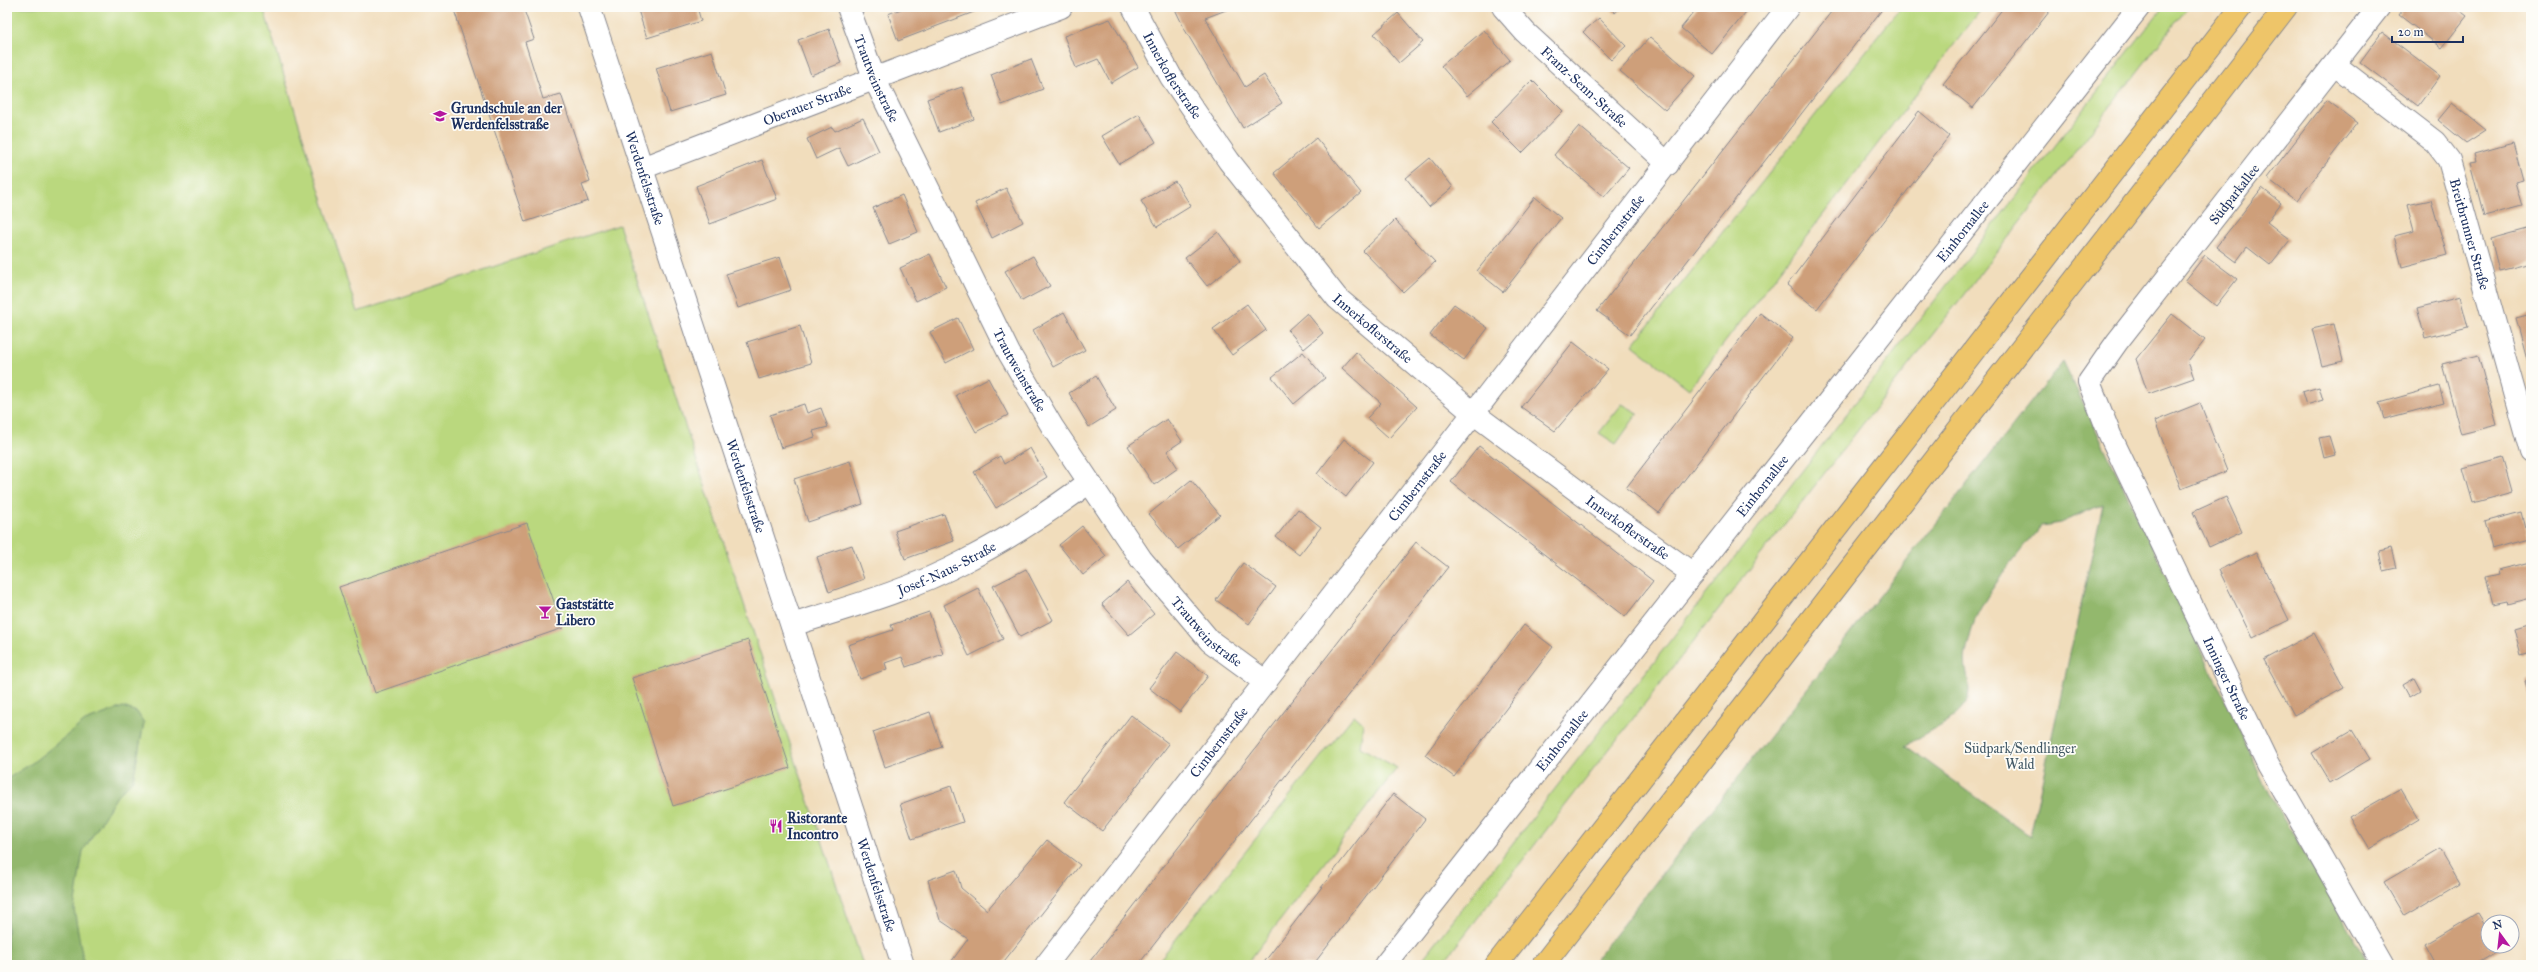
<svg xmlns="http://www.w3.org/2000/svg" width="2538" height="972" font-family="'IM FELL Great Primer',serif">
	<rect width="100%" height="100%" fill="#fdfcf7"/>
	<filter id="ink" filterUnits="userSpaceOnUse"><feTurbulence type="fractalNoise" baseFrequency=".025" numOctaves="2"/><feDisplacementMap in="SourceGraphic" scale="8" xChannelSelector="R" yChannelSelector="G"/><feConvolveMatrix kernelMatrix="1 2 1 2 8 2 1 2 1" color-interpolation-filters="sRGB"/></filter>
	<filter id="wash" filterUnits="userSpaceOnUse"><feTurbulence type="fractalNoise" baseFrequency=".012" numOctaves="4" result="noise"/><feDisplacementMap in="SourceGraphic" scale="16" xChannelSelector="R" yChannelSelector="G"/><feGaussianBlur stdDeviation="0.9" result="paint"/><feColorMatrix in="noise" values="0 0 0 0 0 0 0 0 0 0 0 0 0 0 0 0 0 1.4 0 .05"/><feComposite in="paint" operator="in"/></filter>
	<g filter="url(#wash)">
		<rect width="100%" height="100%" fill="#f1ddbc"/>
		<!-- green -->
		<path fill="#bad87e" stroke="#6a846e" d="M 7,7 L 263,7 L 357,312 L 619,225 L 863,965 L 7,965 Z
			M 1901,7 L 1983,7 L 1689,389 L 1633,345 Z
			M 2163,7 L 2188,7 L 1441,965 L 1418,965 Z
			M 1622,404 L 1638,413 L 1616,444 L 1599,433 Z
			M 1354,715 L 1363,723 L 1360,747 L 1397,768 L 1246,965 L 1160,965 L 1157,963 Z"/>
		<!-- forest -->
		<path fill="#93b86d" stroke="#577466" fill-rule="evenodd" d="M 2063,361 L 2271,796 L 2370,965 L 1591,965 ZM 2103,504 L 2030,836 L 1906,746 C 1925,732 1951,724 1965,704 C 1975,689 1962,669 1966,653 C 1969,641 1972,626 1977,615 C 1993,583 2018,554 2041,526 L 2061,523 Z
			M 123,707 L 137,712 L 144,723 L 133,780 L 117,796 L 83,851 L 74,909 L 84,965 L 7,965 L 7,779 L 32,763 L 85,721 Z"/>
		<g id="blocks">
			<!-- building -->
			<path fill="#ce9f7a" d="M 453,7 L 523,7 L 534,39 L 525,42 L 543,99 L 561,94 L 590,182 L 582,185 L 588,201 L 525,222 Z
				M 637,7 L 697,7 L 701,21 L 647,38 Z
				M 906,7 L 987,7 L 898,41 L 888,14 Z
				M 1174,7 L 1234,7 L 1205,18 L 1245,87 L 1264,75 L 1282,103 L 1243,128 L 1185,30 Z
				M 1610,7 L 1622,7 L 1615,13 Z
				M 1698,7 L 1750,7 L 1712,54 L 1681,28 Z
				M 1835,7 L 1884,7 L 1630,335 L 1597,311 Z
				M 2004,7 L 2053,7 L 1973,108 L 1943,84 Z
				M 2405,7 L 2455,7 L 2467,16 L 2442,48 L 2399,15 Z
				M 1398,13 L 1423,42 L 1399,63 L 1374,34 Z
				M 1599,18 L 1626,46 L 1611,60 L 1583,32 Z
				M 1110,19 L 1138,67 L 1111,83 L 1098,59 L 1076,68 L 1064,36 Z
				M 829,29 L 841,63 L 811,75 L 798,40 Z
				M 1484,30 L 1510,60 L 1467,96 L 1441,66 Z
				M 2382,32 L 2440,76 L 2418,106 L 2360,62 Z
				M 1650,37 L 1695,76 L 1665,110 L 1620,71 Z
				M 712,51 L 726,95 L 670,112 L 656,68 Z
				M 1031,59 L 1043,89 L 1002,105 L 991,75 Z
				M 1532,80 L 1563,111 L 1522,153 L 1491,122 Z
				M 962,87 L 974,119 L 939,132 L 927,99 Z
				M 2327,100 L 2357,123 L 2297,201 L 2267,178 Z
				M 2452,103 L 2486,130 L 2466,143 L 2438,120 Z
				M 1919,111 L 1949,136 L 1817,309 L 1787,285 Z
				M 1139,114 L 1156,142 L 1119,164 L 1102,136 Z
				M 863,118 L 879,151 L 848,166 L 839,148 L 816,159 L 807,139 L 832,127 L 835,131 Z
				M 1579,126 L 1629,168 L 1604,197 L 1554,155 Z
				M 1316,138 L 1361,193 L 1319,228 L 1274,173 Z
				M 2513,143 L 2523,180 L 2515,182 L 2522,206 L 2484,216 L 2470,163 L 2476,162 L 2474,154 Z
				M 1430,158 L 1453,187 L 1429,207 L 1406,178 Z
				M 762,160 L 777,199 L 710,224 L 696,186 Z
				M 1175,181 L 1191,206 L 1157,227 L 1141,201 Z
				M 1006,188 L 1023,222 L 992,238 L 975,203 Z
				M 2262,188 L 2281,203 L 2267,222 L 2290,240 L 2270,265 L 2247,247 L 2236,262 L 2216,247 Z
				M 902,195 L 918,232 L 889,244 L 873,208 Z
				M 1535,197 L 1561,218 L 1503,292 L 1477,271 Z
				M 2431,200 L 2447,255 L 2402,267 L 2394,236 L 2414,231 L 2407,205 Z
				M 1395,220 L 1435,262 L 1403,292 L 1363,251 Z
				M 2531,228 L 2531,263 L 2499,271 L 2491,239 Z
				M 1218,232 L 1240,261 L 1207,286 L 1185,258 Z
				M 930,254 L 946,287 L 916,301 L 900,268 Z
				M 2205,255 L 2237,279 L 2216,306 L 2185,281 Z
				M 1033,256 L 1050,286 L 1022,301 L 1005,271 Z
				M 780,257 L 791,290 L 738,308 L 726,274 Z
				M 2460,297 L 2468,327 L 2425,338 L 2417,308 Z
				M 1247,304 L 1266,330 L 1232,355 L 1213,329 Z
				M 1454,304 L 1488,328 L 1464,360 L 1430,335 Z
				M 1064,312 L 1085,350 L 1053,367 L 1033,330 Z
				M 1307,313 L 1323,333 L 1304,349 L 1288,330 Z
				M 1760,313 L 1793,338 L 1659,513 L 1626,488 Z
				M 2172,314 L 2205,340 L 2188,362 L 2194,378 L 2148,394 L 2136,359 Z
				M 2531,314 L 2531,374 L 2516,318 Z
				M 958,318 L 973,349 L 946,363 L 930,332 Z
				M 2334,324 L 2343,361 L 2322,366 L 2312,329 Z
				M 800,326 L 811,363 L 759,379 L 747,342 Z
				M 1573,342 L 1608,369 L 1555,431 L 1521,407 Z
				M 1303,352 L 1325,378 L 1294,404 L 1272,377 Z
				M 1356,352 L 1417,407 L 1389,438 L 1367,418 L 1381,403 L 1342,368 Z
				M 2478,355 L 2497,425 L 2461,434 L 2442,364 Z
				M 1096,376 L 1116,410 L 1089,427 L 1069,393 Z
				M 988,378 L 1008,415 L 976,432 L 956,395 Z
				M 2439,386 L 2444,403 L 2384,419 L 2379,403 Z
				M 2319,387 L 2323,400 L 2306,405 L 2302,392 Z
				M 2200,403 L 2227,471 L 2181,489 L 2155,421 Z
				M 804,404 L 807,413 L 821,408 L 828,427 L 813,431 L 815,437 L 781,448 L 770,415 Z
				M 1167,419 L 1182,441 L 1167,451 L 1178,468 L 1154,485 L 1128,446 Z
				M 2329,436 L 2335,455 L 2324,458 L 2319,438 Z
				M 1344,439 L 1373,462 L 1346,497 L 1317,474 Z
				M 1479,446 L 1653,581 L 1625,617 L 1451,482 Z
				M 1030,448 L 1047,477 L 996,508 L 974,472 L 1000,456 L 1004,464 Z
				M 2503,457 L 2513,492 L 2473,503 L 2463,468 Z
				M 850,461 L 863,504 L 808,522 L 794,479 Z
				M 1191,480 L 1220,515 L 1178,549 L 1149,514 Z
				M 2226,497 L 2242,532 L 2209,547 L 2193,512 Z
				M 1298,509 L 1321,527 L 1299,555 L 1276,537 Z
				M 2521,512 L 2528,539 L 2491,549 L 2484,522 Z
				M 944,514 L 954,541 L 905,559 L 895,531 Z
				M 527,523 L 563,628 L 375,693 L 339,587 Z
				M 1082,526 L 1106,556 L 1083,575 L 1059,545 Z
				M 1416,542 L 1448,567 L 1387,645 L 1138,965 L 1087,965 Z
				M 852,545 L 864,579 L 829,592 L 817,557 Z
				M 2391,548 L 2396,568 L 2383,571 L 2379,551 Z
				M 2256,552 L 2289,620 L 2252,638 L 2219,570 Z
				M 2531,562 L 2531,598 L 2508,604 L 2507,601 L 2493,604 L 2486,577 L 2499,574 L 2498,570 Z
				M 1243,563 L 1276,587 L 1249,624 L 1216,600 Z
				M 1026,569 L 1053,620 L 1020,637 L 993,586 Z
				M 1127,582 L 1154,614 L 1129,635 L 1102,604 Z
				M 978,588 L 1003,639 L 969,656 L 944,605 Z
				M 929,612 L 943,654 L 906,667 L 902,657 L 885,663 L 887,669 L 860,679 L 848,645 L 893,630 L 891,625 Z
				M 2531,623 L 2531,652 L 2521,655 L 2514,628 Z
				M 1524,625 L 1553,647 L 1454,777 L 1425,755 Z
				M 2314,633 L 2344,688 L 2294,715 L 2264,660 Z
				M 748,640 L 790,768 L 673,806 L 632,678 Z
				M 1177,652 L 1208,676 L 1180,712 L 1149,688 Z
				M 2414,678 L 2421,691 L 2409,698 L 2402,685 Z
				M 2531,679 L 2531,702 L 2525,681 Z
				M 930,712 L 942,747 L 885,767 L 873,732 Z
				M 1131,715 L 1169,744 L 1102,831 L 1064,802 Z
				M 2352,730 L 2370,759 L 2330,783 L 2312,753 Z
				M 951,786 L 963,822 L 912,839 L 900,804 Z
				M 2401,788 L 2419,819 L 2369,849 L 2350,817 Z
				M 1393,794 L 1425,819 L 1313,965 L 1262,965 Z
				M 1047,840 L 1080,865 L 1001,965 L 955,965 L 951,962 L 968,939 L 940,920 L 928,880 L 956,870 L 961,888 L 987,910 Z
				M 2440,849 L 2460,883 L 2404,916 L 2384,882 Z
				M 2479,913 L 2488,928 L 2488,946 L 2499,946 L 2500,949 L 2473,965 L 2436,965 L 2425,945 Z"/>
		</g>
	</g>
	<g filter="url(#ink)">
		<use href="#blocks" fill-opacity="0" stroke="#86868d" stroke-width="1"/>
		<g fill="none" stroke-linecap="round" stroke-linejoin="round">
			<!-- minor casing -->
			<g stroke="#86868d" stroke-width="24">
				<g id="minor">
					<path id="s1" d="M 589,7 L 903,965"/>
					<path id="s2" d="M 848,7 L 875,80 L 1009,353 L 1053,428 L 1141,559 L 1210,641 L 1266,682"/>
					<path id="s3" d="M 1133,7 L 1171,77 L 1229,161 L 1337,298 L 1473,413 L 1599,507 L 1693,574"/>
					<path id="s4" d="M 1503,7 L 1525,32 L 1668,164"/>
					<path id="s5" d="M 2379,7 L 2117,342 L 2089,382 L 2110,435 L 2268,764 L 2383,965"/>
					<path id="s6" d="M 2335,65 L 2435,142 L 2449,160 L 2531,452"/>
					<path id="s7" d="M 642,168 L 1061,7"/>
					<path id="s8" d="M 792,625 C 850,607 911,590 965,561 C 1008,539 1049,512 1088,483"/>
					<path id="s9" d="M 1046,965 L 1788,7"/>
					<path id="s10" d="M 1385,965 L 2139,7"/>
				</g>
			</g>
			<!-- trunk casing -->
			<g stroke="#86868d" stroke-width="24">
				<path id="trunk" d="M 2170,157 L 2286,7"/>
			</g>
			<!-- motorway casing -->
			<g stroke="#86868d" stroke-width="24">
				<path id="motorway" d="M 1496,965 L 2241,7
					M 1543,965 L 2170,157"/>
			</g>
			<!-- minor -->
			<use href="#minor" stroke="#fff" stroke-width="22"/>
			<!-- trunk -->
			<use href="#trunk" stroke="#eec569" stroke-width="22"/>
			<!-- motorway -->
			<use href="#motorway" stroke="#eec569" stroke-width="22"/>
		</g>
	</g>
	<!-- icons -->
	<defs>
		<g id="school-bare" transform="scale(1.08)"><path d="M0-5L7-2L0 1L-7-2ZM-4 1L0 2.5L4 1V4Q0 6-4 4Z" fill="#b5179e" stroke="#fdfcf7" stroke-width="2.5" paint-order="stroke"/></g>
		<g id="bar-bare" transform="scale(1.08)"><path d="M-6-5H6L.8 .8V4.5H3.5V6h-7V4.5H-.8V.8Z" fill="#b5179e" stroke="#fdfcf7" stroke-width="2.5" paint-order="stroke"/></g>
		<g id="restaurant-bare" transform="scale(1.08)"><path d="M-5-6h1v4h1v-4h1v4h1v-4h1v5L-1.5 .5V6h-2V.5L-5-1ZM5-6V6H3V1.5H1.5Q1.5-4 5-6Z" fill="#b5179e" stroke="#fdfcf7" stroke-width="2.5" paint-order="stroke"/></g>
	</defs>
	<g fill-rule="evenodd">
		<use href="#school-bare" x="440" y="116"/>
		<use href="#bar-bare" x="545" y="612"/>
		<use href="#restaurant-bare" x="776" y="826"/>
	</g>
	<g text-anchor="middle" stroke-width="3.5" stroke-linejoin="round" paint-order="stroke">
		<!-- street labels -->
		<g font-size="14" fill="#1b2f5e" stroke="#fdfcf7">
			<text dy="5" stroke="none"><textPath href="#s3" startOffset="79">Innerkoflerstraße</textPath></text>
			<text dy="5" stroke="none"><textPath href="#s2" startOffset="77">Trautweinstraße</textPath></text>
			<text dy="5" stroke="none"><textPath href="#s4" startOffset="114">Franz-Senn-Straße</textPath></text>
			<text dy="5" stroke="none"><textPath href="#s7" startOffset="177">Oberauer Straße</textPath></text>
			<text dy="5" stroke="none"><textPath href="#s1" startOffset="180">Werdenfelsstraße</textPath></text>
			<text transform="translate(2234 194) rotate(-52)" y="5">Südparkallee</text>
			<text dy="5" stroke="none"><textPath href="#s9" startOffset="930">Cimbernstraße</textPath></text>
			<text dy="5" stroke="none"><textPath href="#s10" startOffset="934">Einhornallee</textPath></text>
			<text dy="5" stroke="none"><textPath href="#s6" startOffset="226">Breitbrunner Straße</textPath></text>
			<text dy="5" stroke="none"><textPath href="#s3" startOffset="403">Innerkoflerstraße</textPath></text>
			<text dy="5" stroke="none"><textPath href="#s2" startOffset="402">Trautweinstraße</textPath></text>
			<text dy="5" stroke="none"><textPath href="#s1" startOffset="504">Werdenfelsstraße</textPath></text>
			<text dy="5" stroke="none"><textPath href="#s9" startOffset="606">Cimbernstraße</textPath></text>
			<text dy="5" stroke="none"><textPath href="#s10" startOffset="610">Einhornallee</textPath></text>
			<text dy="5" stroke="none"><textPath href="#s3" startOffset="727">Innerkoflerstraße</textPath></text>
			<text dy="5" stroke="none"><textPath href="#s8" startOffset="165">Josef-Naus-Straße</textPath></text>
			<text dy="5" stroke="none"><textPath href="#s2" startOffset="725">Trautweinstraße</textPath></text>
			<text dy="5" stroke="none"><textPath href="#s5" startOffset="801">Inninger Straße</textPath></text>
			<text dy="5" stroke="none"><textPath href="#s10" startOffset="286">Einhornallee</textPath></text>
			<text dy="5" stroke="none"><textPath href="#s9" startOffset="282">Cimbernstraße</textPath></text>
			<text dy="5" stroke="none"><textPath href="#s1" startOffset="924">Werdenfelsstraße</textPath></text>
		</g>
		<!-- poi labels -->
		<g font-size="14" font-weight="bold" fill="#1b2f5e" stroke="#fdfcf7" text-anchor="start">
			<text x="451" y="113">Grundschule an der<tspan x="451" dy="16">Werdenfelsstraße</tspan></text>
			<text x="556" y="609">Gaststätte<tspan x="556" dy="16">Libero</tspan></text>
			<text x="787" y="823">Ristorante<tspan x="787" dy="16">Incontro</tspan></text>
		</g>
		<!-- park labels -->
		<g font-size="14" fill="#435966" stroke="#fdfcf7">
			<text x="2020" y="753">Südpark/Sendlinger<tspan x="2020" dy="16">Wald</tspan></text>
		</g>
	</g>
	<!-- margin -->
	<rect width="2538" height="972" fill="none" stroke="#fdfcf7" stroke-width="24"/>
	<!-- north arrow -->
	<g transform="translate(2500 934) rotate(345)"><circle r="19" fill="#fdfcf7" stroke="#a3aaba"/>
	<path d="M0-3L7 15L0 10L-7 15Z" fill="#b5179e"/>
	<text y="-6" font-size="11" font-weight="bold" text-anchor="middle" fill="#1b2f5e">N</text>
	</g>
	<!-- scale -->
	<path d="M2392 36v6h71v-6" fill="none" stroke="#1b2f5e" stroke-width="2"/>
	<text x="2398" y="36" font-size="12" fill="#1b2f5e" stroke="#fdfcf7" stroke-width="3" paint-order="stroke">20 m</text>
</svg>
